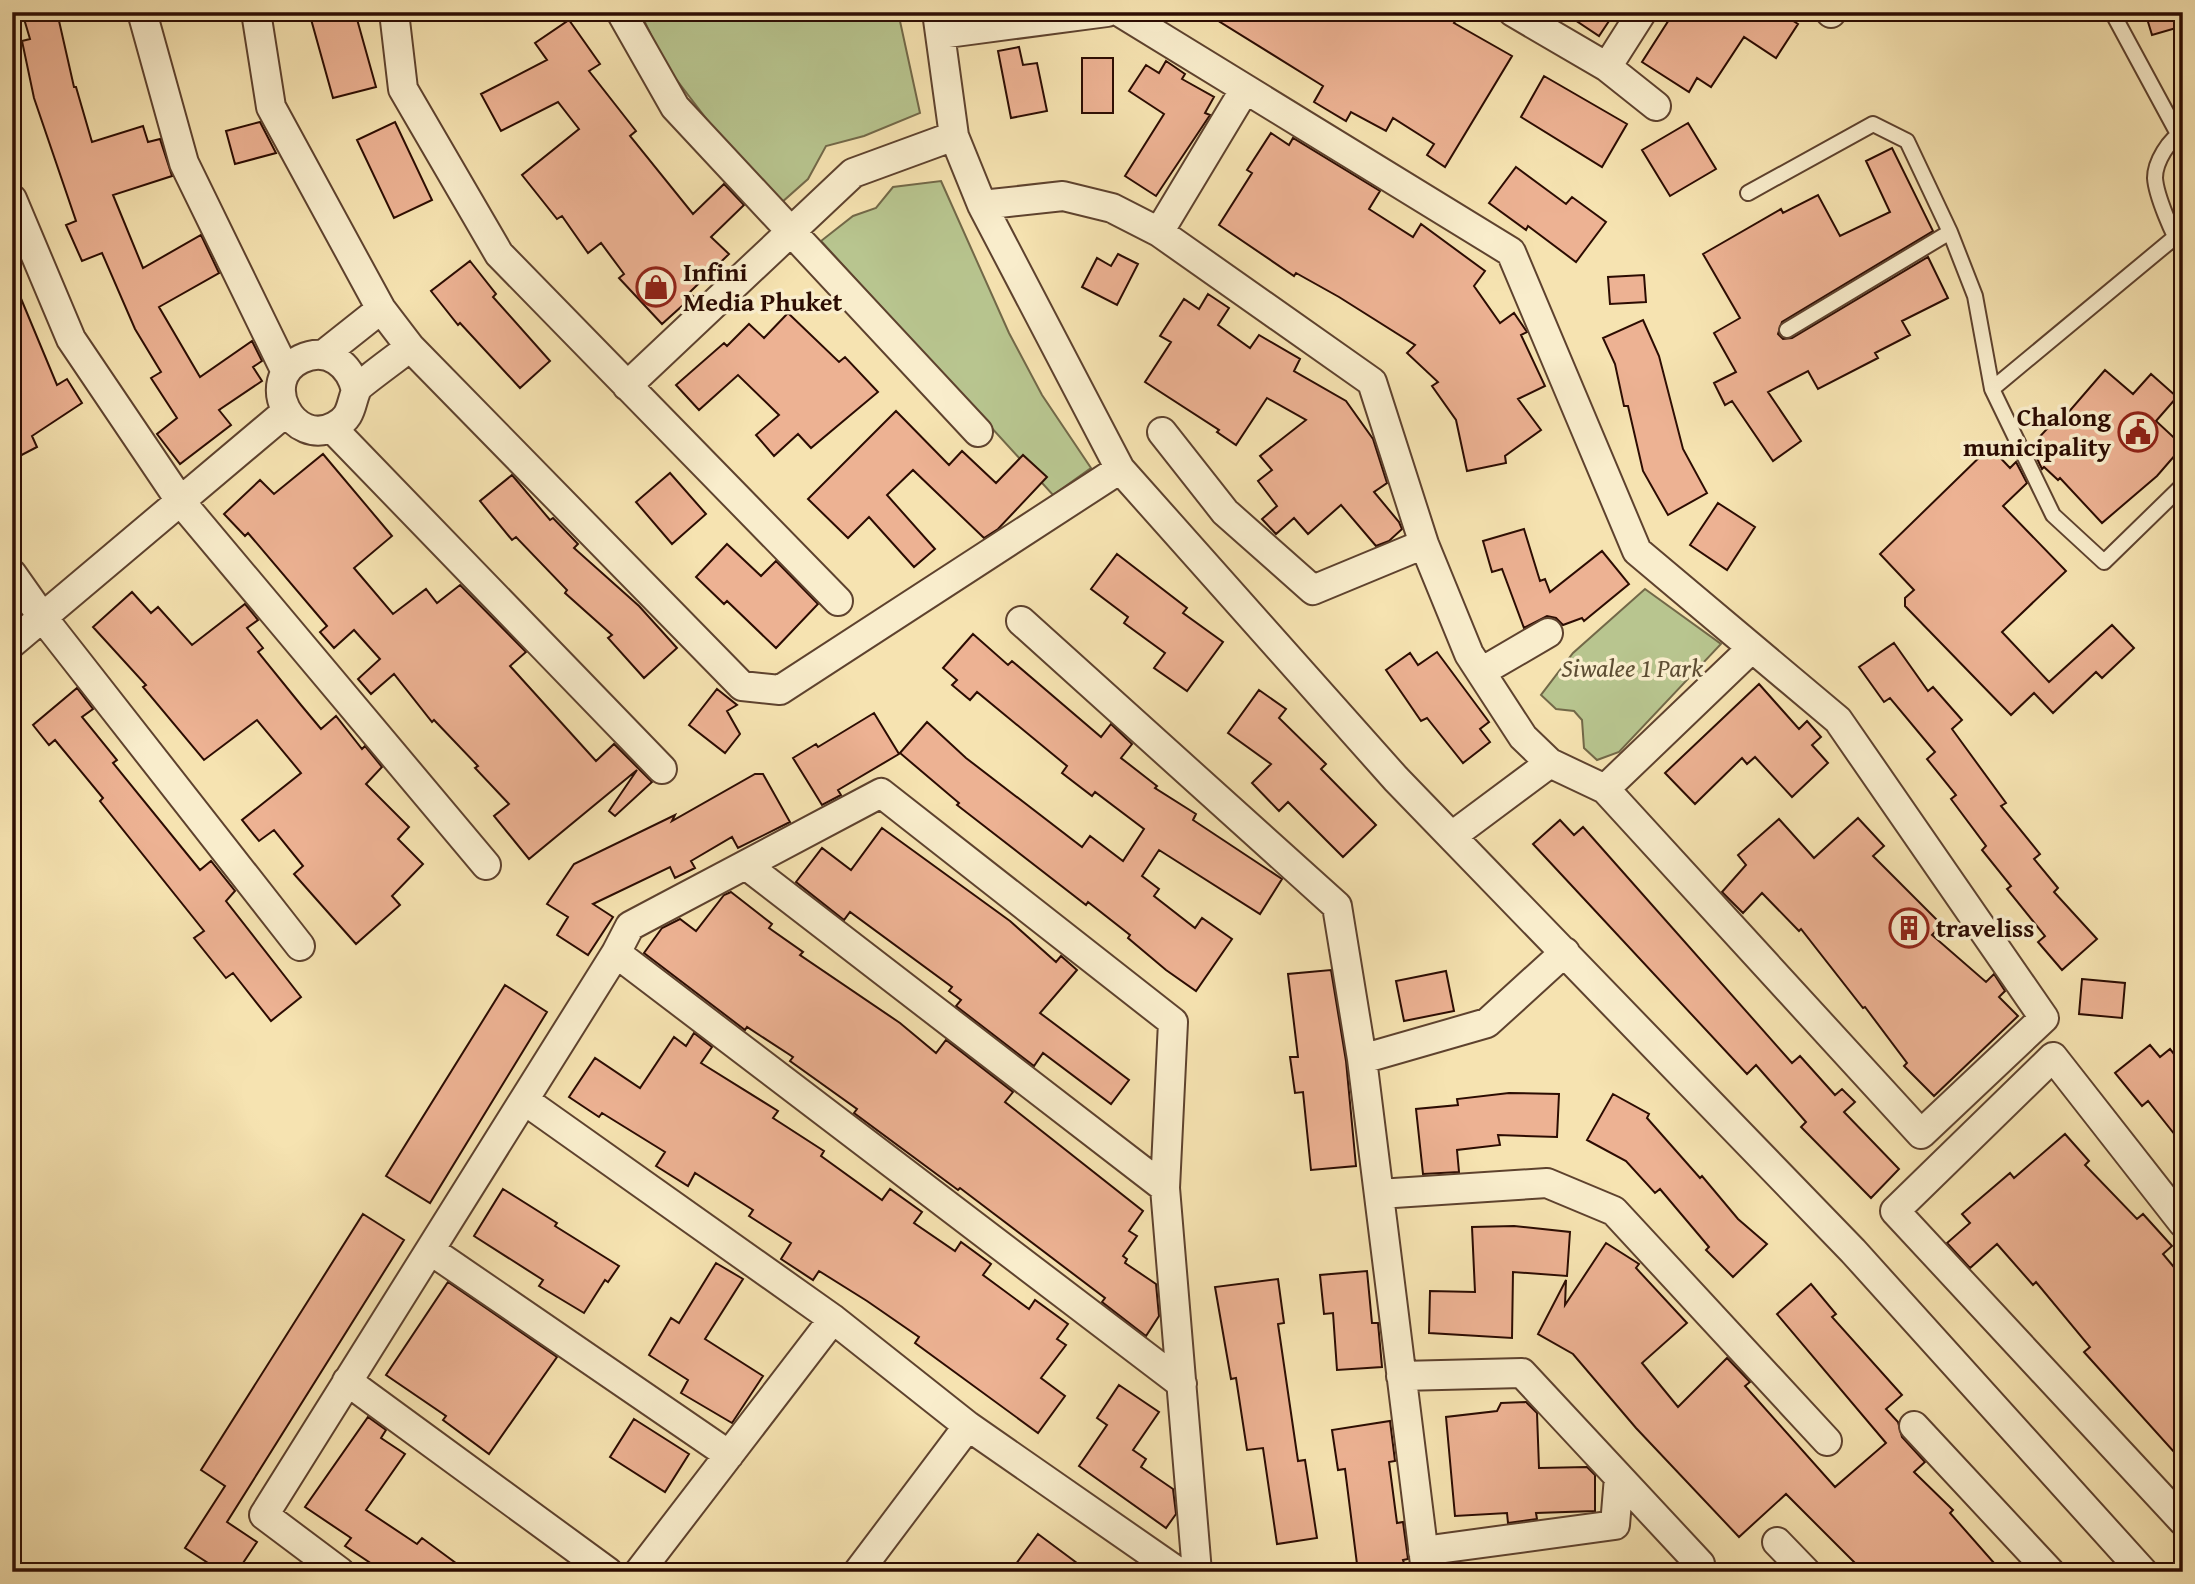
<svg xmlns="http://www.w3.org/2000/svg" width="2195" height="1584" font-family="'Gentium Book Plus',serif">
	<rect width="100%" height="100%" fill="#f6e3b1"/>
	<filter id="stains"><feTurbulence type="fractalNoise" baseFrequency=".00286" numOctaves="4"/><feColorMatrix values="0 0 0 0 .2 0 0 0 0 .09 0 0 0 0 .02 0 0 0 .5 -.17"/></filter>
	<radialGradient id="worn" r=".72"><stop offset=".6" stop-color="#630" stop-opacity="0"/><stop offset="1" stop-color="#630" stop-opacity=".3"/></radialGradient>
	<!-- green -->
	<path fill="#b8c58f" stroke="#726848" stroke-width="2" d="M 640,12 L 898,12 L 920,113 L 864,136 L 826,146 L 808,179 L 781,203 L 718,134 L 666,66 Z
		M 941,181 L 1009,333 L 1042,395 L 1091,468 L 1053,495 L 821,241 L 853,216 L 876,208 L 893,187 Z
		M 1645,589 L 1721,644 L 1619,752 L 1597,760 L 1584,748 L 1582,720 L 1574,711 L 1556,709 L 1541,695 L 1573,653 Z"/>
	<!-- building -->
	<path fill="#edb293" stroke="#2c0c02" stroke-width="2" d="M 22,12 L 57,12 L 74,87 L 76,87 L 92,142 L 143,126 L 148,142 L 160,139 L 172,176 L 113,195 L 143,268 L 201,235 L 219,273 L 159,307 L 200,377 L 252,341 L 262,361 L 253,367 L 262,381 L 219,410 L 231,425 L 180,464 L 157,434 L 177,418 L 151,378 L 161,372 L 135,329 L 102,253 L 82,261 L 66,225 L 76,221 L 34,98 L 22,41 L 30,39 Z
		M 309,12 L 355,12 L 376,87 L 333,98 Z
		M 1204,12 L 1446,12 L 1457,19 L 1454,23 L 1512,56 L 1445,167 L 1427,155 L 1434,144 L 1393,118 L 1386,131 L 1351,112 L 1346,121 L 1314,102 L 1323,86 Z
		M 1563,12 L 1615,12 L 1599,36 Z
		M 1674,12 L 1779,12 L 1798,24 L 1776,58 L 1744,37 L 1711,87 L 1697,78 L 1689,92 L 1642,62 Z
		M 2145,12 L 2183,12 L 2183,26 L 2152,35 Z
		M 569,20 L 600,64 L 589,71 L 636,131 L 630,136 L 693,214 L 724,184 L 744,205 L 711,237 L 729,254 L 689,293 L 693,296 L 662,324 L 619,278 L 624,274 L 601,243 L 588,253 L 562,216 L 557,219 L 522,175 L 579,129 L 558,102 L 501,131 L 481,94 L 547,60 L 535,43 Z
		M 1019,47 L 1023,65 L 1037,63 L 1047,111 L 1011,118 L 998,51 Z
		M 1082,58 L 1113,58 L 1113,113 L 1082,113 Z
		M 1166,61 L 1185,74 L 1182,79 L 1214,97 L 1205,113 L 1210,115 L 1156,196 L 1125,176 L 1164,114 L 1129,91 L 1146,65 L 1159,73 Z
		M 1544,76 L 1627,124 L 1602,167 L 1521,117 Z
		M 260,122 L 276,153 L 235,164 L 226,131 Z
		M 395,122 L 432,200 L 394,218 L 357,140 Z
		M 1688,123 L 1716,169 L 1670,196 L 1642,150 Z
		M 1271,133 L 1289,145 L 1293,138 L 1380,191 L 1369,209 L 1413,237 L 1421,224 L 1485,271 L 1474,286 L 1500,323 L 1514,313 L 1527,332 L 1521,335 L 1545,386 L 1518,399 L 1541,430 L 1505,456 L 1506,463 L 1467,471 L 1456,420 L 1432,386 L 1438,382 L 1407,353 L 1415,345 L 1339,297 L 1296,273 L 1294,276 L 1219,225 L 1252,173 L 1247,170 Z
		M 1892,148 L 1933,231 L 1782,322 L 1778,334 L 1783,339 L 1792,338 L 1928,257 L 1948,298 L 1902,321 L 1910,335 L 1875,353 L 1878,358 L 1818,389 L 1808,371 L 1768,392 L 1801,441 L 1773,461 L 1732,401 L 1725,405 L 1714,383 L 1736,372 L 1714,333 L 1740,318 L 1703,254 L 1781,209 L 1783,213 L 1818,195 L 1840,236 L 1890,212 L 1866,161 Z
		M 1516,167 L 1566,204 L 1572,197 L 1606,222 L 1576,262 L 1528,226 L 1526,230 L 1489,203 Z
		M 1118,254 L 1138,264 L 1117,305 L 1082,287 L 1097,258 L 1111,266 Z
		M 470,261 L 496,294 L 493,297 L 550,361 L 520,388 L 460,323 L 458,325 L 431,291 Z
		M 1644,275 L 1646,302 L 1610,304 L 1608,277 Z
		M 12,277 L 57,385 L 67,379 L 82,403 L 32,436 L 37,447 L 12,460 Z
		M 1208,294 L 1229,308 L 1218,325 L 1250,348 L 1259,335 L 1300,359 L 1294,371 L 1346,401 L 1373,439 L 1387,483 L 1374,492 L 1399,522 L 1402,529 L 1389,541 L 1376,546 L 1341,505 L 1308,534 L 1294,518 L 1276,534 L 1262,519 L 1277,506 L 1258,481 L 1272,470 L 1260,456 L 1306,420 L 1267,398 L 1236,445 L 1217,432 L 1219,430 L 1145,382 L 1171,342 L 1160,336 L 1184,299 L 1199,309 Z
		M 788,313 L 839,362 L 845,357 L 878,392 L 811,448 L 798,434 L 774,456 L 756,435 L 779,415 L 738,375 L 699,410 L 676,385 L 724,343 L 727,346 L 749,324 L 764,338 Z
		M 1643,320 L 1659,356 L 1683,449 L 1707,493 L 1668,515 L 1643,471 L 1628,406 L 1624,406 L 1615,364 L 1603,338 Z
		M 2105,370 L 2133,394 L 2151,374 L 2177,397 L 2156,421 L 2183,446 L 2157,476 L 2102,523 L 2060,478 L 2058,480 L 2044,467 L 2042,469 L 2031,446 L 2058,417 L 2061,421 Z
		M 896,411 L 949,465 L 962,451 L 996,483 L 1023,455 L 1047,477 L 998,529 L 984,538 L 913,470 L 887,495 L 935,549 L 914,567 L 869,517 L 848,538 L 808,499 Z
		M 1990,447 L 2010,468 L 2016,462 L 2027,483 L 2003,506 L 2066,571 L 2002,632 L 2049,682 L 2112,625 L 2134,648 L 2102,678 L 2096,672 L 2053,713 L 2034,693 L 2011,715 L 1905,606 L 1905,598 L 1914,590 L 1880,554 Z
		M 323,454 L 392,536 L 354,568 L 393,614 L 426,589 L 437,603 L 460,585 L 526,652 L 510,666 L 596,761 L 614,744 L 652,782 L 615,816 L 609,811 L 637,770 L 529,859 L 494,816 L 509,804 L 475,768 L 478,766 L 434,720 L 432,722 L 394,674 L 371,694 L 358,679 L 380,659 L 354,630 L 334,648 L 320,632 L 327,626 L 248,533 L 245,536 L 224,514 L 260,480 L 274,494 Z
		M 670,473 L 706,514 L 672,544 L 636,502 Z
		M 512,475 L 550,520 L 553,518 L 578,544 L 574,548 L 639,606 L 677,648 L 644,678 L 608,638 L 612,635 L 565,593 L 567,590 L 516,537 L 512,540 L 480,501 Z
		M 1718,503 L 1755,527 L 1727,570 L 1690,545 Z
		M 1524,529 L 1540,581 L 1545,579 L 1550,592 L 1602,551 L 1629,584 L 1584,621 L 1582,618 L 1563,625 L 1556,618 L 1547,616 L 1524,628 L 1502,569 L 1492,572 L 1483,541 Z
		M 727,544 L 761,576 L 776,561 L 818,604 L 776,648 L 727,601 L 724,604 L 696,577 Z
		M 1117,554 L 1187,608 L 1183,613 L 1223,642 L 1187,691 L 1154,668 L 1165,653 L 1124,623 L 1128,617 L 1091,589 Z
		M 132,592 L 151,613 L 158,607 L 192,645 L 245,604 L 258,620 L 247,628 L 263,648 L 258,652 L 301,705 L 321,729 L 336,716 L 362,749 L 365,746 L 382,767 L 366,784 L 409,827 L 398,839 L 423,864 L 392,896 L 400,905 L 356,944 L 294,874 L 303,866 L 274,830 L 259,841 L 242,820 L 301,773 L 257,720 L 204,760 L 143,687 L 146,685 L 93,627 Z
		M 973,634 L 1008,665 L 1012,661 L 1101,737 L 1111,724 L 1132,744 L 1121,758 L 1157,786 L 1155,788 L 1196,814 L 1193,820 L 1282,879 L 1260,914 L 1159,850 L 1142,876 L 1159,889 L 1154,896 L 1195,928 L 1202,918 L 1232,939 L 1196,991 L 1166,970 L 1128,938 L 1130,935 L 1088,902 L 1086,905 L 957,805 L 959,803 L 900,753 L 927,722 L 966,758 L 1082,847 L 1090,836 L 1123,861 L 1144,829 L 1095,792 L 1092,796 L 1062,773 L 1067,766 L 977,692 L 970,700 L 952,685 L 957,680 L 943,668 Z
		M 1894,643 L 1928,691 L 1933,687 L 1962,720 L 1952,729 L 2006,803 L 2001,806 L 2040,854 L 2034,859 L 2058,888 L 2054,892 L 2097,939 L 2062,970 L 2038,942 L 2045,936 L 2007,889 L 2011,886 L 1982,850 L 1986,846 L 1951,799 L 1956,795 L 1927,759 L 1935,752 L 1890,698 L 1884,702 L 1859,667 Z
		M 1437,652 L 1489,722 L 1480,729 L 1490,742 L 1463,763 L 1427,718 L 1421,721 L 1386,670 L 1410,653 L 1418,665 Z
		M 1759,684 L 1799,729 L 1807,721 L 1821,737 L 1812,745 L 1828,763 L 1792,797 L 1755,757 L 1747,764 L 1742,758 L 1695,804 L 1665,773 Z
		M 77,688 L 93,709 L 82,717 L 117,760 L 113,763 L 200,870 L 211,861 L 235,891 L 226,901 L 301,997 L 271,1021 L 233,973 L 226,978 L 194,938 L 204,931 L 100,801 L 103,798 L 55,740 L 49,745 L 33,725 Z
		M 717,689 L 737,705 L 727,711 L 740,734 L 725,753 L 689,725 Z
		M 1259,690 L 1286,709 L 1279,718 L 1326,764 L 1321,769 L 1376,825 L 1343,857 L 1288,802 L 1279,811 L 1252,783 L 1271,764 L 1228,733 Z
		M 874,713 L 899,754 L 838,790 L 841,795 L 822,805 L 793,758 L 816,744 L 818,747 Z
		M 755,774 L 763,774 L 790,822 L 738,848 L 732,837 L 691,861 L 695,868 L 675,878 L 670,867 L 593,904 L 613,917 L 588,955 L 557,935 L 568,917 L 547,904 L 574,864 L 675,815 L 672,821 Z
		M 1858,818 L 1884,846 L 1873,856 L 1942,925 L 1932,935 L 1986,982 L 1994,974 L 2005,991 L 1999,997 L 2018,1016 L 1934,1096 L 1904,1066 L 1907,1063 L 1865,1007 L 1863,1008 L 1801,929 L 1799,931 L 1762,893 L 1743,913 L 1722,892 L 1746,865 L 1738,855 L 1779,819 L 1814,858 Z
		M 1560,820 L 1574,835 L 1583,827 L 1792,1063 L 1800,1056 L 1835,1095 L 1842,1089 L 1855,1102 L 1844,1112 L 1899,1169 L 1871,1198 L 1801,1127 L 1806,1122 L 1756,1065 L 1747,1074 L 1533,844 Z
		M 882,828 L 1010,921 L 1056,962 L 1061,956 L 1077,970 L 1040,1013 L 1129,1080 L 1111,1104 L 1043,1053 L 1034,1066 L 956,1006 L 961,1000 L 949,991 L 952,987 L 850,912 L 844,920 L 796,882 L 822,848 L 851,870 Z
		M 731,892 L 772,924 L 769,928 L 803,952 L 800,955 L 900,1023 L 936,1053 L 946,1040 L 1013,1092 L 1005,1102 L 1143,1211 L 1129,1231 L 1137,1236 L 1123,1256 L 1127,1259 L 1125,1263 L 1156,1284 L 1159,1316 L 1146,1336 L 1102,1302 L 1105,1298 L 960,1188 L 958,1190 L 854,1113 L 857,1109 L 790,1061 L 793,1057 L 747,1027 L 745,1030 L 644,953 L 662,928 L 680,919 L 696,931 L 724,895 Z
		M 1331,970 L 1346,1061 L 1356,1166 L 1311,1170 L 1303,1092 L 1295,1093 L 1290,1057 L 1298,1057 L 1288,974 Z
		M 1446,971 L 1454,1011 L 1404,1021 L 1396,981 Z
		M 2082,979 L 2125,983 L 2122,1018 L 2079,1014 Z
		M 505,985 L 547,1012 L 430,1203 L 386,1176 Z
		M 694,1033 L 712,1047 L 701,1063 L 778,1111 L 773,1118 L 824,1151 L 821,1156 L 882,1200 L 890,1189 L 922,1212 L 914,1223 L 955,1251 L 961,1242 L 991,1264 L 983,1275 L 1029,1309 L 1035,1300 L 1068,1324 L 1057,1339 L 1066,1345 L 1041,1378 L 1065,1396 L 1038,1433 L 915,1343 L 919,1337 L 867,1301 L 819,1271 L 813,1280 L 781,1259 L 791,1243 L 749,1216 L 753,1210 L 695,1173 L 688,1186 L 656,1166 L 665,1152 L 602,1113 L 599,1117 L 569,1097 L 595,1058 L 640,1088 L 674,1037 L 686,1046 Z
		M 2150,1045 L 2160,1057 L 2170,1049 L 2183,1065 L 2183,1145 L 2148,1101 L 2142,1106 L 2115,1073 Z
		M 1509,1093 L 1559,1094 L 1557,1137 L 1498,1135 L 1500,1145 L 1457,1150 L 1459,1172 L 1423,1174 L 1416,1109 L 1458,1105 L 1457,1099 Z
		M 1613,1094 L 1649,1114 L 1647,1118 L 1700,1178 L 1702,1176 L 1738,1219 L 1767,1244 L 1733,1277 L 1706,1250 L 1709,1247 L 1660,1189 L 1655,1193 L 1626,1161 L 1587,1140 Z
		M 2065,1134 L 2089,1161 L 2085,1165 L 2137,1219 L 2143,1214 L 2172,1246 L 2163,1254 L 2183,1278 L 2183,1462 L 2084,1352 L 2090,1347 L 2036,1282 L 2033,1285 L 1997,1244 L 1970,1268 L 1947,1243 L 1970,1223 L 1962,1214 L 2010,1173 L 2014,1178 Z
		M 503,1189 L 557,1223 L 555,1226 L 619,1266 L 608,1282 L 605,1280 L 584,1313 L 539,1286 L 543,1280 L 474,1236 Z
		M 363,1214 L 404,1240 L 227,1522 L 257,1542 L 237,1572 L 222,1572 L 185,1548 L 225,1486 L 201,1470 Z
		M 1514,1226 L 1570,1232 L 1567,1276 L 1513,1272 L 1512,1338 L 1429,1333 L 1430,1291 L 1475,1292 L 1472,1227 Z
		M 1606,1243 L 1639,1264 L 1636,1268 L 1687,1323 L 1642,1363 L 1678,1407 L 1727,1358 L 1750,1382 L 1745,1386 L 1835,1487 L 1886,1443 L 1777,1314 L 1811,1284 L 1836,1314 L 1832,1317 L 1902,1395 L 1886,1409 L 1898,1422 L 1902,1437 L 1925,1462 L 1914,1472 L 1953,1510 L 1950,1513 L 2002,1572 L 1864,1572 L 1786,1494 L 1739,1537 L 1636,1428 L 1573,1354 L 1538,1334 L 1566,1280 L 1565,1305 Z
		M 716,1263 L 743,1279 L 705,1339 L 763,1376 L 732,1423 L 681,1393 L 688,1380 L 649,1355 L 671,1318 L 679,1323 Z
		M 1367,1271 L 1372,1323 L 1378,1323 L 1382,1367 L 1337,1370 L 1333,1313 L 1324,1314 L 1320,1275 Z
		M 1278,1279 L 1284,1323 L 1278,1324 L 1298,1461 L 1305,1460 L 1317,1538 L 1277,1544 L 1263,1448 L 1247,1450 L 1236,1378 L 1231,1379 L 1215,1287 Z
		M 448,1282 L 557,1357 L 489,1454 L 443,1420 L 446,1416 L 386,1375 Z
		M 1119,1385 L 1159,1412 L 1133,1450 L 1146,1459 L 1141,1467 L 1173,1489 L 1176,1514 L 1166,1528 L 1079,1466 L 1107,1425 L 1097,1418 Z
		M 1526,1402 L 1537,1413 L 1539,1468 L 1587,1467 L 1595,1475 L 1595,1511 L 1536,1513 L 1537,1519 L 1508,1523 L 1507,1513 L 1455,1516 L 1446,1417 L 1497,1411 L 1501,1403 Z
		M 368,1417 L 386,1430 L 381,1438 L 405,1454 L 366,1510 L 417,1544 L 422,1538 L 468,1572 L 384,1572 L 345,1546 L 351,1538 L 305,1507 Z
		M 634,1419 L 689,1454 L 665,1492 L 610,1457 Z
		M 1390,1421 L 1395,1461 L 1389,1462 L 1397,1523 L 1403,1522 L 1408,1559 L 1403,1560 L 1407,1572 L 1358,1572 L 1345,1469 L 1338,1470 L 1332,1430 Z
		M 1038,1534 L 1089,1572 L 1010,1572 Z"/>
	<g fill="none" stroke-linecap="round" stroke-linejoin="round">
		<!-- lane casing -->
		<g stroke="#5e422e" stroke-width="18">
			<path id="lane" d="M 2112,12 L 2178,134
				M 2183,132 C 2169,139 2155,162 2155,178 C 2156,195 2173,236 2183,250
				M 1748,193 L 1873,124 L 1907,141 L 1950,232 L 1975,296 L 1992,389 L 2053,515 L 2104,562 L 2183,485
				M 1787,330 L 1950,232
				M 1992,389 L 2174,238
				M 2182,389 L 2183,388"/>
		</g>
		<!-- street casing -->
		<g stroke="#5e422e" stroke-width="32">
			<path id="street" d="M 142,12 L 184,163 L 286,372
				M 256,12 L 271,107 L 381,309 L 410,347 L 742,686 L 780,690 L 1120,469
				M 394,12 L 403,89 L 499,254 L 838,601
				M 621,12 L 675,107 L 978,432
				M 937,12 L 954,136 L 982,205 L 1120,469 L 1396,779 L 1853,1251 L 2143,1572
				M 1513,12 L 1607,67 L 1656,106
				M 1830,12 L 1831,13
				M 940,34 L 1107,12
				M 1607,67 L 1642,12
				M 12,199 L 71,339 L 181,502 L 486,865
				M 982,205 L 1063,196 L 1112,208 L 1159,232 L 1372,382 L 1424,544 L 1469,654 L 1523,737 L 1550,763 L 1605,789 L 1921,1134 L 2044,1018 L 1838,720 L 1637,551 L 1511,252 L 1120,12
				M 1159,232 L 1245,89
				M 323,355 L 381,309
				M 627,386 L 853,173 L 954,136
				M 356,390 C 350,365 328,346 301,359 C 257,380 293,449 335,426 C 352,417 350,406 356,391 C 359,384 402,354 410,347
				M 332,428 L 662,769
				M 1162,432 L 1225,512 L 1313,590 L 1424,544
				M 12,574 L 43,618 L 300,946
				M 1021,621 L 1337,906 L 1362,1059 L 1487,1023 L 1565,952
				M 12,643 L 286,412
				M 1481,672 L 1548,633
				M 1605,789 L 1752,648
				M 1452,836 L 1550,763
				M 746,865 L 1165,1188
				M 616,953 L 1182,1384
				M 1362,1059 L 1426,1572
				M 524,1100 L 833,1319 L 968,1426 L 1178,1572
				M 1379,1194 L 1547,1183 L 1614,1211 L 1827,1441
				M 2183,1223 L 2053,1057 L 1895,1211 L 2183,1521
				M 430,1250 L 729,1455
				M 1401,1376 L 1522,1373 L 1700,1564
				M 347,1381 L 608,1572
				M 1914,1426 L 2050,1572
				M 1777,1542 L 1806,1572
				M 1423,1551 L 1615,1525 L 1619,1477
				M 340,1572 L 264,1515 L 616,953 L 630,926 L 881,793 L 1173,1022 L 1165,1188 L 1197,1572
				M 639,1572 L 833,1319
				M 858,1572 L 968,1426"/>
		</g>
		<!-- lane -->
		<use href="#lane" stroke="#f9edcc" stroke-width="14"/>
		<!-- street -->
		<use href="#street" stroke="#f9edcc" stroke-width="28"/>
	</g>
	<!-- icons -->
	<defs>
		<g id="shop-ring" transform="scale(2.0125)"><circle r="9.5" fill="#f9edcc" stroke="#8f2418" stroke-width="1.5"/><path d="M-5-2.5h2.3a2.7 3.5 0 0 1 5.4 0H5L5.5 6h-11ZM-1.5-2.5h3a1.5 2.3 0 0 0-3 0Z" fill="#8f2418"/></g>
		<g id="civic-ring" transform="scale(2.0125)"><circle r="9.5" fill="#f9edcc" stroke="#8f2418" stroke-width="1.5"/><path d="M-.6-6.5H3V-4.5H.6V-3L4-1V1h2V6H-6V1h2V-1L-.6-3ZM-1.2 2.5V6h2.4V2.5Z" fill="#8f2418"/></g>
		<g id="building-ring" transform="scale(2.0125)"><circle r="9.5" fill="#f9edcc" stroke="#8f2418" stroke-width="1.5"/><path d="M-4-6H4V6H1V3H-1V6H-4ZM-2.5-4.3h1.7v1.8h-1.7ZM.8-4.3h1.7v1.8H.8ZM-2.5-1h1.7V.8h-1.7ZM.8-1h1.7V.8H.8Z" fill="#8f2418"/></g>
	</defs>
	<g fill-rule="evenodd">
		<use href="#shop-ring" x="656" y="287"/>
		<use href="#civic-ring" x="2138" y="432"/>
		<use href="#building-ring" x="1909" y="928"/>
	</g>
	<g text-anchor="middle" stroke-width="7" stroke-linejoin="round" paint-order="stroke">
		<!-- poi labels -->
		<g font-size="26" font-weight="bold" fill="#2c0c02" stroke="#f9edcc" text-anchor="start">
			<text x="683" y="281">Infini<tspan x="683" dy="30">Media Phuket</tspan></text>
			<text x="2111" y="426" text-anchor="end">Chalong<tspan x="2111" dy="30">municipality</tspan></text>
			<text x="1936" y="937">traveliss</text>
		</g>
		<!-- park labels -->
		<g font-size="26" font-style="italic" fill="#5d4d33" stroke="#f9edcc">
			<text x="1632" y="677">Siwalee 1 Park</text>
		</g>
	</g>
	<!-- margin -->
	<rect width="2195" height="1584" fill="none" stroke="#f6e3b1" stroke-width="42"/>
	<rect x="14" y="14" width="2167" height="1556" fill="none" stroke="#2c0c02" stroke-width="3.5"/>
	<rect x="21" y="21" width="2153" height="1542" fill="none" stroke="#2c0c02" stroke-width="2"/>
	<rect width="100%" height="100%" filter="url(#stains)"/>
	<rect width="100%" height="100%" fill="url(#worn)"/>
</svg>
